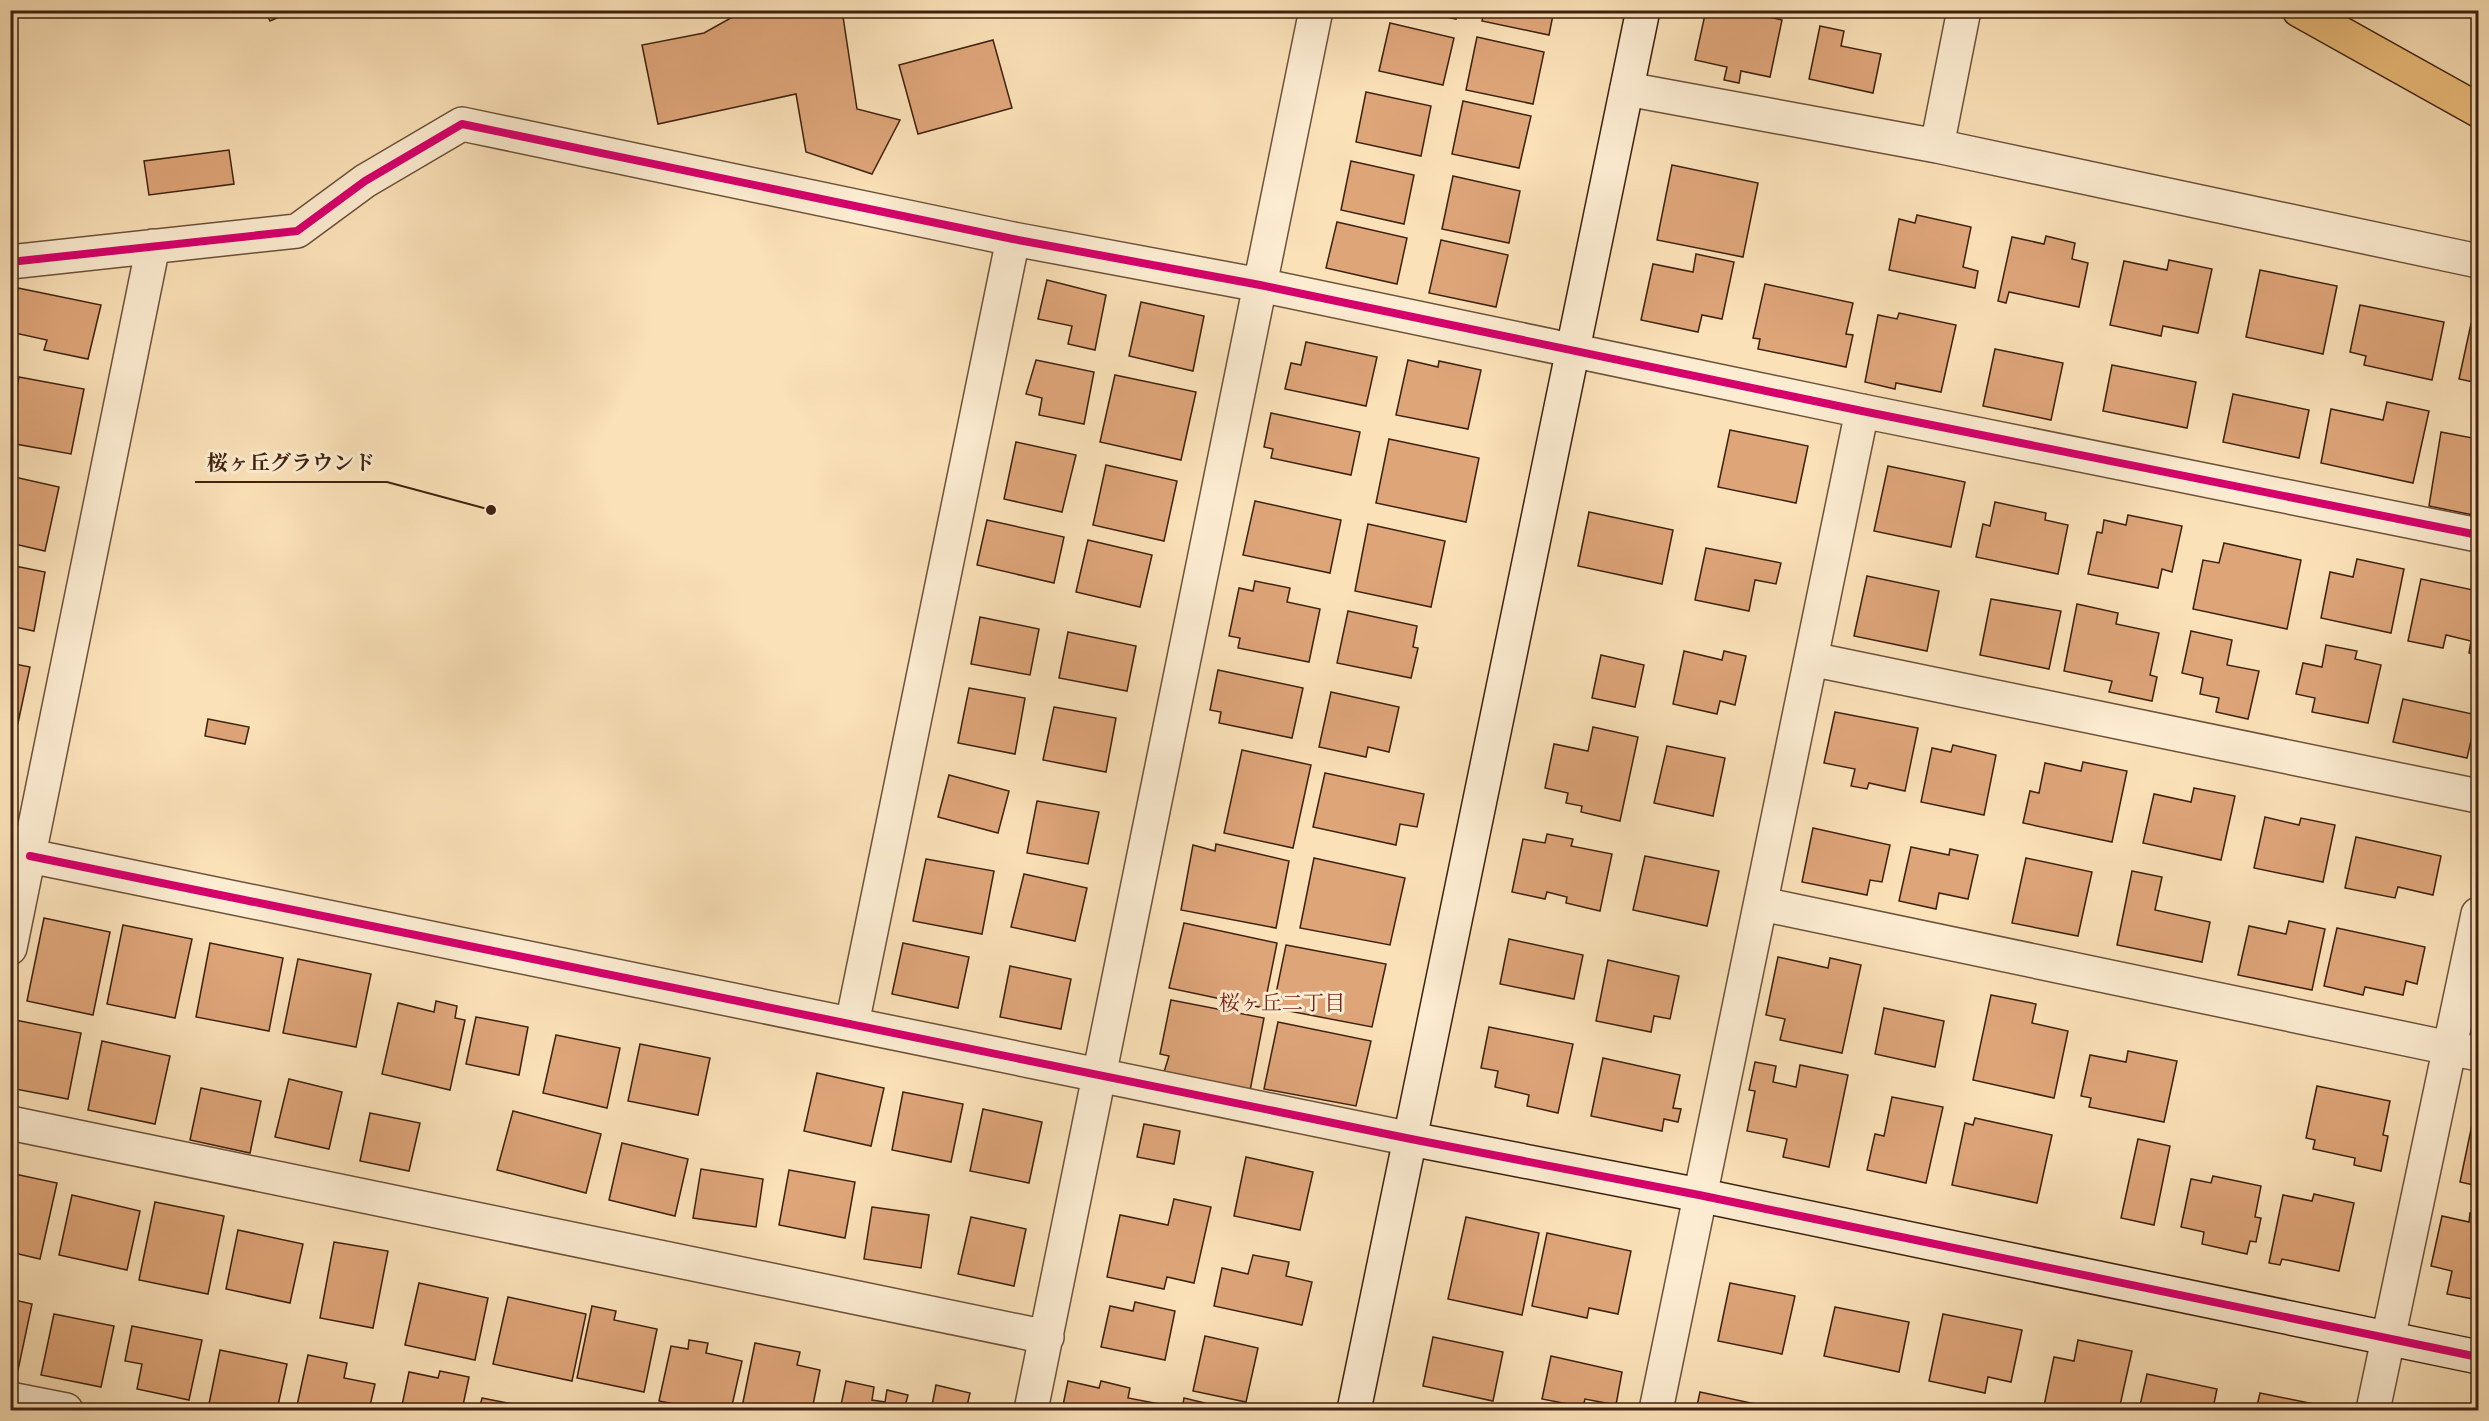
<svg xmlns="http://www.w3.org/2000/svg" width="2489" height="1421" font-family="'IM FELL French Canon','Noto Serif JP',serif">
	<rect width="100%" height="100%" fill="#fbe1b8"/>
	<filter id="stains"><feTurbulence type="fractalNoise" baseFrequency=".00333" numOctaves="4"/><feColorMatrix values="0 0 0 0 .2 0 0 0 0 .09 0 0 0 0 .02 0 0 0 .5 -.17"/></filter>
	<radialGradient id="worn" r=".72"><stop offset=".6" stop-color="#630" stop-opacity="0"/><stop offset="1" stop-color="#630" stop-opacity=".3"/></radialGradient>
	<!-- building -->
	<path fill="#dea579" stroke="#3e2110" stroke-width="1.5" d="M 265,10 L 295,10 L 270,21 Z
		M 745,10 L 842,10 L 857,109 L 900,120 L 872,174 L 806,152 L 796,94 L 658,124 L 642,45 L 704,33 Z
		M 1415,10 L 1458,10 L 1456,19 Z
		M 1484,10 L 1554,10 L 1549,35 L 1482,21 Z
		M 1706,10 L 1738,10 L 1782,20 L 1770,77 L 1741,71 L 1739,83 L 1724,80 L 1727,67 L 1695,60 Z
		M 1390,23 L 1454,38 L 1443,85 L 1379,71 Z
		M 1820,26 L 1844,31 L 1841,46 L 1881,54 L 1873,93 L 1809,79 Z
		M 1477,37 L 1544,52 L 1533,104 L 1466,90 Z
		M 993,40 L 1012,108 L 918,134 L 899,65 Z
		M 1366,92 L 1431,106 L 1421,156 L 1356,142 Z
		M 1463,101 L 1531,116 L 1519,168 L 1452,154 Z
		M 229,150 L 234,184 L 149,195 L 144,161 Z
		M 1351,161 L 1414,175 L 1404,224 L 1341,210 Z
		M 1672,165 L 1758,183 L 1743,257 L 1657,240 Z
		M 1453,176 L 1520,191 L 1509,243 L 1442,229 Z
		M 1917,215 L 1971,227 L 1963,267 L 1978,271 L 1975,288 L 1889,270 L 1899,219 L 1915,223 Z
		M 1337,222 L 1407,238 L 1397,284 L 1326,268 Z
		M 2046,236 L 2075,243 L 2072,259 L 2088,263 L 2079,307 L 2009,292 L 2006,303 L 1998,301 L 2012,237 L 2044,244 Z
		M 1441,240 L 1508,255 L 1496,307 L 1429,293 Z
		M 1696,254 L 1734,262 L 1722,319 L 1702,315 L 1698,332 L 1641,320 L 1653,264 L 1693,272 Z
		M 2169,260 L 2212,269 L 2198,333 L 2163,326 L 2161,336 L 2110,325 L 2124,261 L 2167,270 Z
		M 2260,270 L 2337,286 L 2323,354 L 2246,337 Z
		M 1047,280 L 1106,295 L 1095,350 L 1068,344 L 1072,326 L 1038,319 Z
		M 1765,284 L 1853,303 L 1846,334 L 1853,335 L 1846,367 L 1758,349 L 1760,339 L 1753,338 Z
		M 18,288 L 101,305 L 88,359 L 44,350 L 47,340 L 10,332 L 10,320 Z
		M 1141,302 L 1204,316 L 1193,371 L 1129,356 Z
		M 2360,305 L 2444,322 L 2432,380 L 2364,365 L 2366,356 L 2350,352 Z
		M 1899,313 L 1956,325 L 1941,392 L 1896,383 L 1895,389 L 1865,382 L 1878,315 L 1897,319 Z
		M 2471,324 L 2478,326 L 2478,383 L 2459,379 Z
		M 1306,342 L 1377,357 L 1366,406 L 1285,389 L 1291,363 L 1301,365 Z
		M 1995,349 L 2063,363 L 2051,420 L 1983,406 Z
		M 1036,360 L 1094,372 L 1084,424 L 1039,415 L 1042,398 L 1026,394 Z
		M 1408,360 L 1438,367 L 1439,361 L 1481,370 L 1468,429 L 1396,415 Z
		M 2112,365 L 2196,382 L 2187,428 L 2103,411 Z
		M 1115,375 L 1196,392 L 1181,460 L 1100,442 Z
		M 19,377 L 84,389 L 71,454 L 10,443 L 10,420 Z
		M 2233,394 L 2309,410 L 2299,458 L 2223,442 Z
		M 2387,402 L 2429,411 L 2413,483 L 2321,463 L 2331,409 L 2383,420 Z
		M 1271,413 L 1360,432 L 1351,475 L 1271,458 L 1273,449 L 1264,447 Z
		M 1730,430 L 1808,446 L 1796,503 L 1718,487 Z
		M 2441,432 L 2478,439 L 2478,516 L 2429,506 Z
		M 1389,439 L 1479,458 L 1466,522 L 1376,503 Z
		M 1016,442 L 1076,455 L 1062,512 L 1004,499 Z
		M 1106,465 L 1177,481 L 1164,541 L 1093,525 Z
		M 1888,466 L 1965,482 L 1951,547 L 1874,531 Z
		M 10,476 L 59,487 L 45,551 L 10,543 Z
		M 1255,501 L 1341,520 L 1330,573 L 1243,555 Z
		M 1995,502 L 2046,513 L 2045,520 L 2068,525 L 2058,574 L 1976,557 L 1983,524 L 1990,526 Z
		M 1589,512 L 1673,530 L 1662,584 L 1578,566 Z
		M 2128,515 L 2182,526 L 2172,572 L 2162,569 L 2158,588 L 2088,574 L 2097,532 L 2102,533 L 2104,520 L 2126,525 Z
		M 987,520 L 1064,537 L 1054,583 L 977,565 Z
		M 1368,524 L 1445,541 L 1431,607 L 1355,591 Z
		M 1088,540 L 1152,555 L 1140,607 L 1076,592 Z
		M 2224,543 L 2301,560 L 2287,629 L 2193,609 L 2203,560 L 2219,563 Z
		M 1706,548 L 1781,563 L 1776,584 L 1755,580 L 1749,611 L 1695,600 Z
		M 2357,559 L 2404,569 L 2391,633 L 2321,618 L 2330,572 L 2353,577 Z
		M 10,565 L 45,572 L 34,631 L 10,626 Z
		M 1867,576 L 1939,591 L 1927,651 L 1854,636 Z
		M 2421,579 L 2478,591 L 2478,655 L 2469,653 L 2471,641 L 2446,635 L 2443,648 L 2408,641 Z
		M 1255,581 L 1290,588 L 1287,602 L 1320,609 L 1309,662 L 1238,648 L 1240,638 L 1229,636 L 1239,588 L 1253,591 Z
		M 1991,599 L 2061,611 L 2049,669 L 1980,655 Z
		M 2077,604 L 2118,613 L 2116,624 L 2159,633 L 2150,675 L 2157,677 L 2152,701 L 2109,692 L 2112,681 L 2064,671 Z
		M 1348,611 L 1417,626 L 1413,647 L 1418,648 L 1411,678 L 1337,663 Z
		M 980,617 L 1039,629 L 1030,675 L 971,664 Z
		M 2191,631 L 2232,640 L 2227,665 L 2259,671 L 2248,719 L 2216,712 L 2219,698 L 2200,694 L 2203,678 L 2182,673 Z
		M 1068,632 L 1136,646 L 1127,691 L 1059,678 Z
		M 2326,645 L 2357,651 L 2355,659 L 2381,665 L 2368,723 L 2312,712 L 2315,698 L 2296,694 L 2303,663 L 2322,667 Z
		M 1684,651 L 1722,660 L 1724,651 L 1746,656 L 1735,705 L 1720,701 L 1717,714 L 1673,704 Z
		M 1601,655 L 1644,665 L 1635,707 L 1592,698 Z
		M 10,663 L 30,667 L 18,723 L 10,721 Z
		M 1218,670 L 1303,688 L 1292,738 L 1219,723 L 1221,712 L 1210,710 Z
		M 969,688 L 1025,698 L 1015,754 L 958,743 Z
		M 1331,692 L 1399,707 L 1389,752 L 1368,747 L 1366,757 L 1319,747 Z
		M 2403,699 L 2477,715 L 2467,758 L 2393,742 Z
		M 1054,707 L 1116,718 L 1106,772 L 1043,760 Z
		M 1835,712 L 1918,728 L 1905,791 L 1869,783 L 1867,789 L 1851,786 L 1855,769 L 1824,763 Z
		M 208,719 L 249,727 L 245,744 L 205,736 Z
		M 1593,727 L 1638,737 L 1620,821 L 1581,812 L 1582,806 L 1566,803 L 1568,793 L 1545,788 L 1554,744 L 1588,751 Z
		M 1953,745 L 1996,755 L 1984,815 L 1921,802 L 1932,748 L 1951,752 Z
		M 1667,746 L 1725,758 L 1713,816 L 1654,803 Z
		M 1242,750 L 1311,765 L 1293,848 L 1224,833 Z
		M 2083,762 L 2127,771 L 2112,842 L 2023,823 L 2030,791 L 2039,793 L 2045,763 L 2081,771 Z
		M 1325,773 L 1424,794 L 1417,827 L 1400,824 L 1396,845 L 1313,827 Z
		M 949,775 L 1009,791 L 998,833 L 938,817 Z
		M 2194,788 L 2235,796 L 2221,860 L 2143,843 L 2154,794 L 2191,802 Z
		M 1037,801 L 1099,812 L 1088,864 L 1027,853 Z
		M 2265,817 L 2299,825 L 2301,818 L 2335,825 L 2323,882 L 2254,868 Z
		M 1813,828 L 1890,845 L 1882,882 L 1870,880 L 1867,895 L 1802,882 Z
		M 1547,834 L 1573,839 L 1571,846 L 1612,854 L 1600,911 L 1566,903 L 1567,897 L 1547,892 L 1545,899 L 1512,892 L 1523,839 L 1545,843 Z
		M 2356,837 L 2441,856 L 2433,895 L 2398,887 L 2395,898 L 2345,888 Z
		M 1216,844 L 1289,861 L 1276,928 L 1181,910 L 1193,845 L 1215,851 Z
		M 1911,847 L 1949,855 L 1950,849 L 1978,855 L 1968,899 L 1939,893 L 1936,909 L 1899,901 Z
		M 1645,856 L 1719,871 L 1707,926 L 1633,910 Z
		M 1314,858 L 1405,878 L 1390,945 L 1300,928 Z
		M 2026,858 L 2092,872 L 2078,936 L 2012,923 Z
		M 926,859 L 994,871 L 982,934 L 913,921 Z
		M 2132,871 L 2162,877 L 2155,910 L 2210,922 L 2202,962 L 2117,945 Z
		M 1024,874 L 1087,888 L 1075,941 L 1011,927 Z
		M 44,918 L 110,932 L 93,1015 L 27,1001 Z
		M 2289,921 L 2325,929 L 2312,990 L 2238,975 L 2249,926 L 2286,934 Z
		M 1184,923 L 1277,943 L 1264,1008 L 1169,988 Z
		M 123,925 L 192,939 L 175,1018 L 107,1004 Z
		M 2337,928 L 2425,947 L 2417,984 L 2406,981 L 2403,995 L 2365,987 L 2363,995 L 2324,986 Z
		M 1509,939 L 1583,955 L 1574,999 L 1500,984 Z
		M 210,943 L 283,958 L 269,1031 L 196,1017 Z
		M 903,943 L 969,957 L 958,1008 L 892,994 Z
		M 1286,945 L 1386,964 L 1372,1027 L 1273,1008 Z
		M 1778,957 L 1828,968 L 1830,958 L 1861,965 L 1842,1053 L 1780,1040 L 1785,1019 L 1766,1015 Z
		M 298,959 L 371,974 L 356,1047 L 283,1033 Z
		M 1608,960 L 1679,976 L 1670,1019 L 1654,1016 L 1651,1032 L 1596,1021 Z
		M 1010,966 L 1071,979 L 1061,1029 L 1000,1017 Z
		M 1991,995 L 2036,1004 L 2032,1023 L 2068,1031 L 2054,1098 L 1973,1080 Z
		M 1171,1000 L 1264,1018 L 1249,1096 L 1164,1072 L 1169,1056 L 1160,1054 Z
		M 436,1001 L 457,1006 L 455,1018 L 465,1020 L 450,1090 L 382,1074 L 398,1003 L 434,1012 Z
		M 1884,1008 L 1944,1021 L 1935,1067 L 1875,1054 Z
		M 476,1017 L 528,1027 L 519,1075 L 466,1064 Z
		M 15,1020 L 81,1033 L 68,1099 L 10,1088 L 10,1045 Z
		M 1278,1022 L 1371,1041 L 1356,1106 L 1264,1089 Z
		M 1489,1027 L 1573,1044 L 1558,1113 L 1527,1106 L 1529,1095 L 1495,1087 L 1498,1071 L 1481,1068 Z
		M 556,1035 L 620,1048 L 607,1108 L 543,1093 Z
		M 102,1041 L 170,1056 L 155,1124 L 88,1110 Z
		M 640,1044 L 710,1058 L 698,1115 L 628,1101 Z
		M 2128,1051 L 2177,1061 L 2164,1122 L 2089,1107 L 2091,1098 L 2081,1096 L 2090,1055 L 2126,1062 Z
		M 1603,1058 L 1680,1075 L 1673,1108 L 1681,1109 L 1678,1122 L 1664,1119 L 1662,1131 L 1591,1116 Z
		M 1755,1062 L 1776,1066 L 1773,1082 L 1796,1087 L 1800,1065 L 1848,1075 L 1829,1167 L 1783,1157 L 1787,1139 L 1747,1131 L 1755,1091 L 1749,1090 Z
		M 817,1073 L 884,1088 L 871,1146 L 804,1131 Z
		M 289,1079 L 342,1092 L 329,1149 L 275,1137 Z
		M 2317,1086 L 2390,1101 L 2383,1135 L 2388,1136 L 2381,1171 L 2354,1165 L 2355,1158 L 2313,1149 L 2315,1140 L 2306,1138 Z
		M 201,1088 L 261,1101 L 250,1153 L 190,1140 Z
		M 903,1092 L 963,1104 L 951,1162 L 892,1150 Z
		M 1892,1097 L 1943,1107 L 1926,1183 L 1867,1170 L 1875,1134 L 1884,1136 Z
		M 983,1109 L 1042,1122 L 1029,1183 L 970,1171 Z
		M 513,1111 L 601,1134 L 586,1193 L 497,1170 Z
		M 370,1113 L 420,1123 L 409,1171 L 360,1161 Z
		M 1975,1118 L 2052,1135 L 2037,1203 L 1952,1185 L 1965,1123 L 1973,1125 Z
		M 2473,1120 L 2478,1121 L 2478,1186 L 2460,1182 Z
		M 1144,1124 L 1180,1131 L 1174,1164 L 1137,1157 Z
		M 2138,1139 L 2170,1146 L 2154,1225 L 2121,1218 Z
		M 622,1143 L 688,1159 L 675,1216 L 609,1200 Z
		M 1246,1157 L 1313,1172 L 1300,1230 L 1234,1216 Z
		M 701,1169 L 763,1179 L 756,1227 L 693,1218 Z
		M 789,1170 L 855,1182 L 845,1238 L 779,1225 Z
		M 10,1173 L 57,1183 L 40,1259 L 10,1252 Z
		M 2213,1176 L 2261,1186 L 2255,1217 L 2261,1218 L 2256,1242 L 2250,1241 L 2247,1254 L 2202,1244 L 2204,1232 L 2181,1227 L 2191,1179 L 2211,1183 Z
		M 2314,1194 L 2354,1203 L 2339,1271 L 2282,1259 L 2280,1265 L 2269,1263 L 2283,1195 L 2312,1201 Z
		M 72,1195 L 140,1211 L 127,1270 L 59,1255 Z
		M 1174,1199 L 1211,1207 L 1194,1283 L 1167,1277 L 1164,1289 L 1107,1277 L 1120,1215 L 1168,1225 Z
		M 155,1202 L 224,1216 L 208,1294 L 139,1280 Z
		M 872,1207 L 929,1215 L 921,1268 L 864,1259 Z
		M 2470,1213 L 2478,1215 L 2478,1300 L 2447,1294 L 2452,1271 L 2431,1266 L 2442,1216 L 2469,1222 Z
		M 971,1217 L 1026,1229 L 1014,1286 L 958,1274 Z
		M 1466,1217 L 1539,1233 L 1522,1315 L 1448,1299 Z
		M 238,1230 L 303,1244 L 290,1303 L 226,1289 Z
		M 1547,1233 L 1631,1251 L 1618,1314 L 1589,1308 L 1587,1318 L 1532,1306 Z
		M 334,1242 L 388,1251 L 373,1328 L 320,1318 Z
		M 1253,1255 L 1289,1262 L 1286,1276 L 1312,1282 L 1302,1325 L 1214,1306 L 1222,1268 L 1248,1274 Z
		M 419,1283 L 488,1298 L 475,1360 L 405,1345 Z
		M 1730,1283 L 1795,1296 L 1782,1354 L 1718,1341 Z
		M 508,1297 L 586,1314 L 572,1381 L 493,1364 Z
		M 10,1299 L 32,1304 L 18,1370 L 10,1368 Z
		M 1135,1302 L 1175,1311 L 1165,1360 L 1101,1347 L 1110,1306 L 1133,1311 Z
		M 592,1306 L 616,1311 L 614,1320 L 657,1329 L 644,1392 L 577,1378 Z
		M 1835,1307 L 1909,1322 L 1899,1372 L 1824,1356 Z
		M 54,1314 L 114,1326 L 101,1387 L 41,1375 Z
		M 1943,1314 L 2022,1330 L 2011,1382 L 1988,1377 L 1985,1393 L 1929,1381 Z
		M 132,1326 L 202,1340 L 189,1400 L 137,1389 L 142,1364 L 125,1361 Z
		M 1205,1336 L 1258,1348 L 1246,1402 L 1193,1391 Z
		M 1433,1337 L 1503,1352 L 1493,1401 L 1423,1386 Z
		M 689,1340 L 708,1343 L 706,1353 L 742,1361 L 731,1410 L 704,1410 L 659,1401 L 671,1346 L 688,1349 Z
		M 2078,1340 L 2132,1351 L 2119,1410 L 2065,1410 L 2044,1406 L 2054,1357 L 2074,1361 Z
		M 755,1343 L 800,1352 L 797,1365 L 820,1370 L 812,1410 L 757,1410 L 742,1407 Z
		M 220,1350 L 287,1364 L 277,1410 L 228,1410 L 229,1408 L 209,1404 Z
		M 308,1355 L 347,1363 L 344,1378 L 375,1384 L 369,1410 L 296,1410 Z
		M 1551,1356 L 1622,1372 L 1616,1405 L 1585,1399 L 1583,1407 L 1542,1399 Z
		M 440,1371 L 469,1377 L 462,1410 L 401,1410 L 409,1372 L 438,1378 Z
		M 2147,1374 L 2217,1389 L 2213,1408 L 2226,1410 L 2139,1410 Z
		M 846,1381 L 874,1387 L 872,1400 L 885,1402 L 887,1390 L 908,1395 L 904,1410 L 840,1410 Z
		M 1068,1381 L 1099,1388 L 1101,1381 L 1130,1388 L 1128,1398 L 1160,1404 L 1159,1410 L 1062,1410 Z
		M 936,1385 L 970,1393 L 967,1406 L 990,1410 L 931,1410 Z
		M 1700,1392 L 1774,1408 L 1774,1410 L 1696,1410 Z
		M 2260,1393 L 2338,1409 L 2337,1410 L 2256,1410 Z
		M 482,1398 L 543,1410 L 479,1410 Z
		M 1184,1398 L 1205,1403 L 1203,1410 L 1182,1410 Z"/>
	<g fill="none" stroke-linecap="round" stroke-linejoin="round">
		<!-- street casing -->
		<g stroke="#6d513a" stroke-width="36">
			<path id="street" d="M 1627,89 L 1937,146 L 2478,261
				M 1937,146 L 1964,10
				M 10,262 L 297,231 L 365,181 L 462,124 L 1013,239 L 1260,285 L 1862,411 L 2478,535
				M 1811,659 L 2478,796
				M 30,856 L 1411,1139
				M 1762,904 L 2478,1054
				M 10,948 L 153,246
				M 852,1024 L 1013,239
				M 10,1123 L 1047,1337
				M 10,1399 L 66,1410
				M 1031,1410 L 1316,10
				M 1656,1410 L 1862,411
				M 2373,1410 L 2478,914"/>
		</g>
		<!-- secondary casing -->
		<g stroke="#3e2110" stroke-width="36">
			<path id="secondary" d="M 1411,1139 L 1699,1195 L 2478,1357
				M 1354,1410 L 1643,10"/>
		</g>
		<!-- primary casing -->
		<g stroke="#3e2110" stroke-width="36">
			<path id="primary" d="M 2299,10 L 2478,110"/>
		</g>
		<!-- street -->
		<use href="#street" stroke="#fcecd1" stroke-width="33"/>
		<!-- secondary -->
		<use href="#secondary" stroke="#fcecd1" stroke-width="33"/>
		<!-- primary -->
		<use href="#primary" stroke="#eec07c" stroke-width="33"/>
		<!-- cycleway casing -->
		<g stroke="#fcecd1" stroke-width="11">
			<path id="cycleway" d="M 10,262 L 297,231 L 365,181 L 462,124 L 1013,239 L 1260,285 L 1862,411 L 2478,535
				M 30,856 L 1411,1139 L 1699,1195 L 2478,1357"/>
		</g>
		<!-- cycleway -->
		<use href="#cycleway" stroke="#d6006c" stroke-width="8"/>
	</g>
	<g text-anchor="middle" stroke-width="6" stroke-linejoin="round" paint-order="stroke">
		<!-- neighbourhood labels -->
		<g font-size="21" fill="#7a1f14" stroke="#fcecd1">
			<text x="1282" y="1010">桜ヶ丘二丁目</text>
		</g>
	</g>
	<!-- callouts -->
	<path fill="none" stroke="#3e2110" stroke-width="2" d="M491 510L387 482H195"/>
	<circle fill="#3e2110" stroke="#fcecd1" stroke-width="2" cx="491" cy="510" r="6"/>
	<g font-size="21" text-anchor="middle" font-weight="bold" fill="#3e2110" stroke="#fcecd1" stroke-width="6" stroke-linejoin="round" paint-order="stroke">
		<text x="291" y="470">桜ヶ丘グラウンド</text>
	</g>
	<!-- margin -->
	<rect width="2489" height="1421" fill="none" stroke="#fbe1b8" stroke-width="36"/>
	<rect x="12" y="12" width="2465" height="1397" fill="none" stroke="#3e2110" stroke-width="3"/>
	<rect x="18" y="18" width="2453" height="1385" fill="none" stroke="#3e2110" stroke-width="1.5"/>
	<rect width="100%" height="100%" filter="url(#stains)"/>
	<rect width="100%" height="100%" fill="url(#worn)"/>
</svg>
